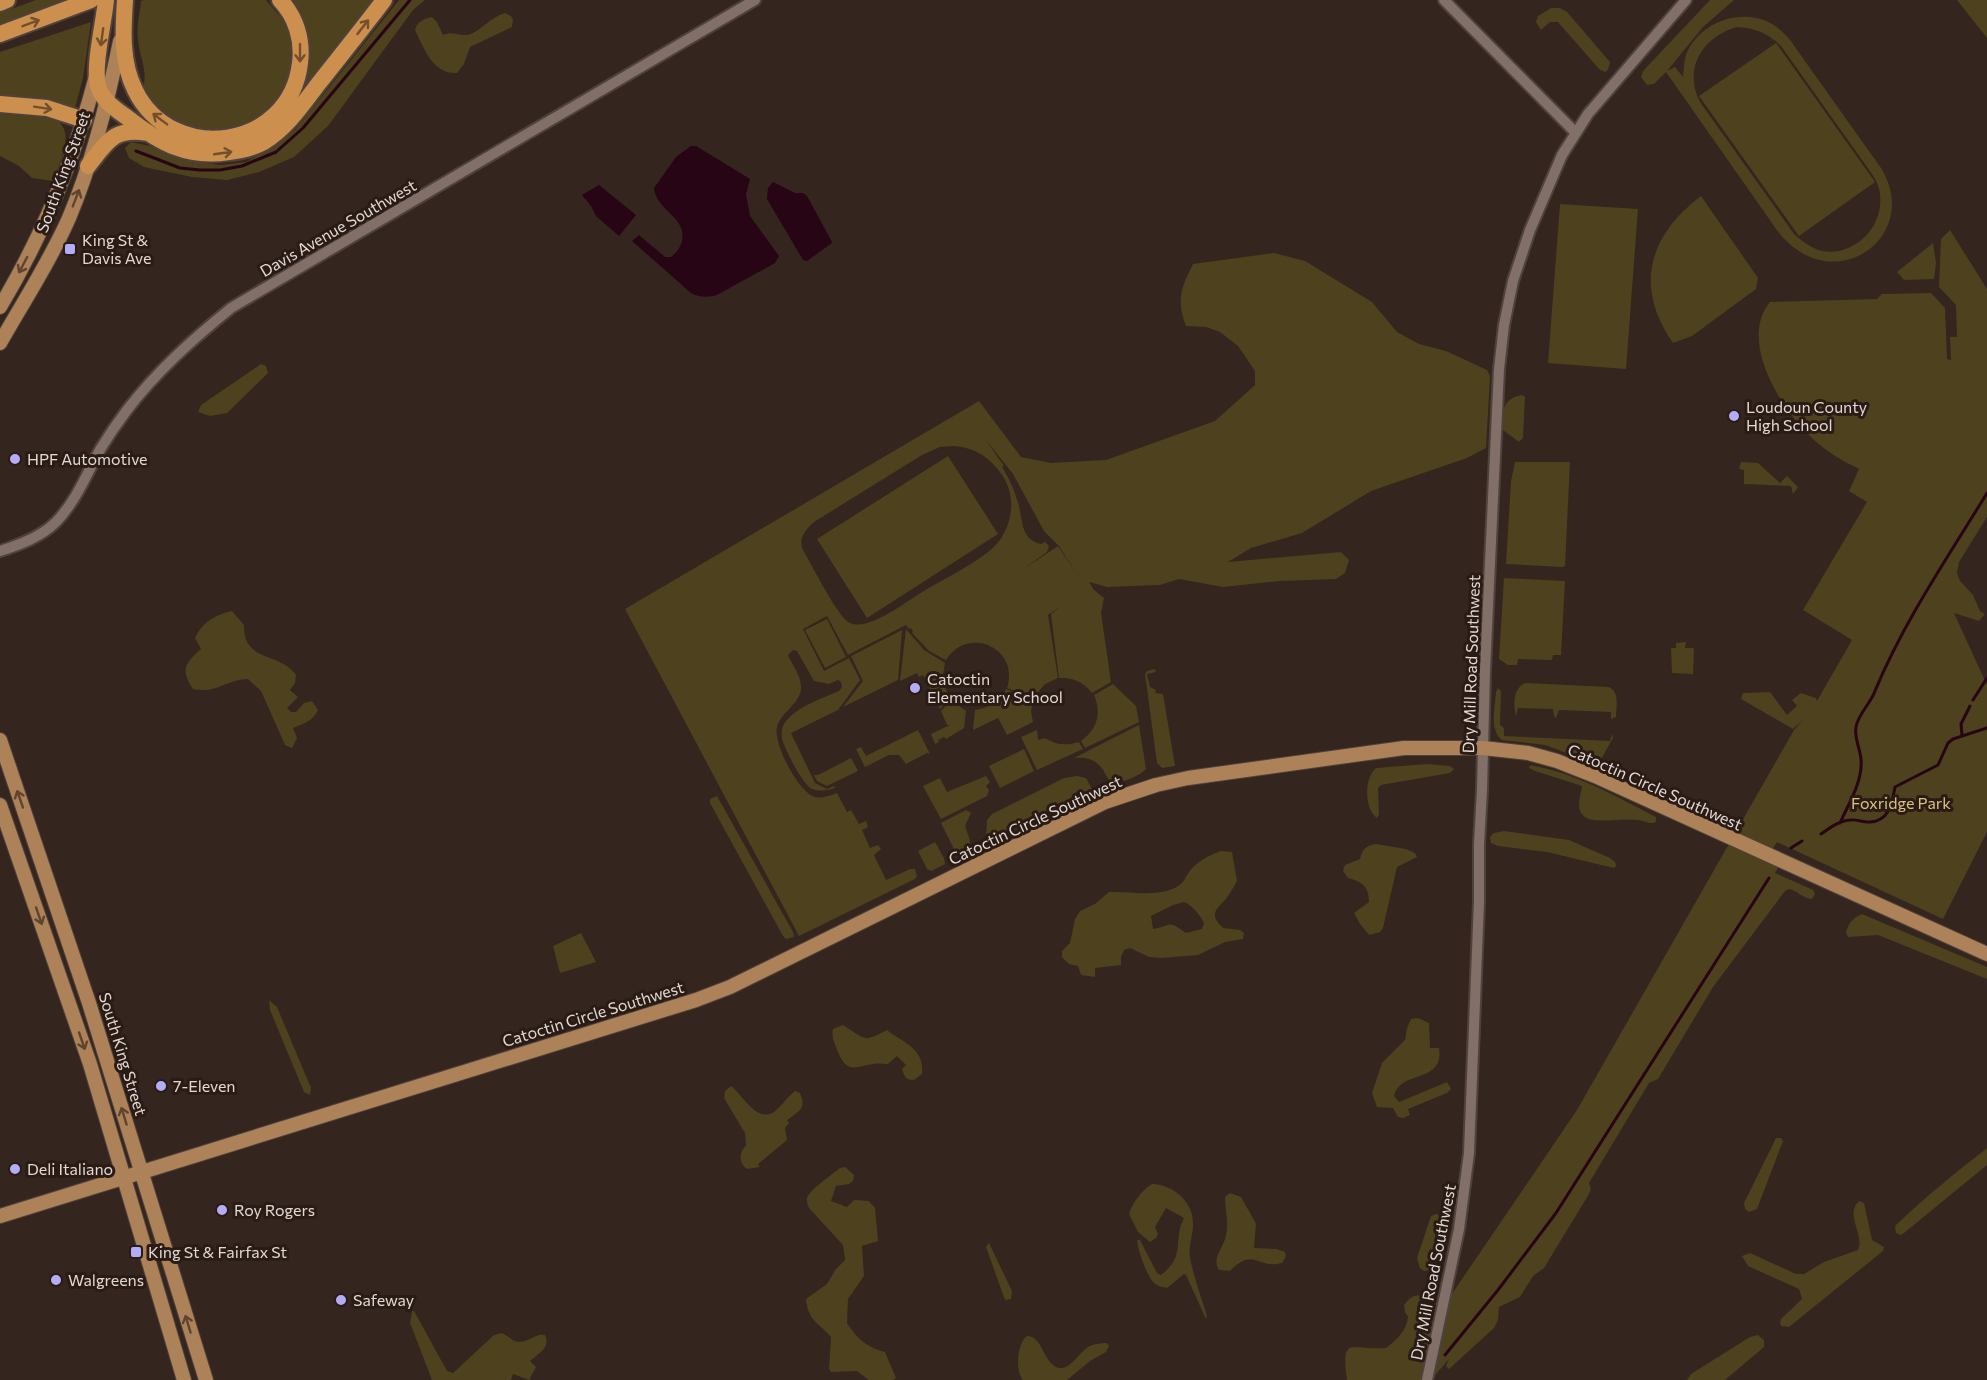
<svg xmlns="http://www.w3.org/2000/svg" width="1987" height="1380" font-family="Commissioner,sans-serif">
	<rect width="100%" height="100%" fill="#34251e"/>
	<!-- green -->
	<path fill="#4e411e" fill-rule="evenodd" d="M 36,0 L 62,0 L 62,3 L 0,30 L 0,13 Z
		M 144,0 L 266,0 L 283,20 L 290,34 L 294,47 L 291,78 L 276,106 L 237,130 L 187,129 L 158,110 L 142,91 C 149,72 140,59 138,40 C 136,27 140,13 141,1 Z
		M 284,0 L 379,0 L 306,89 L 300,86 Z
		M 399,0 L 425,0 L 413,10 L 328,126 L 294,157 L 259,172 L 227,180 L 192,177 L 144,167 L 129,158 L 125,148 L 131,142 L 150,146 L 184,160 L 220,165 L 246,162 L 271,148 L 295,130 Z
		M 1710,0 L 1734,0 L 1703,27 L 1667,71 L 1675,67 L 1683,77 C 1684,68 1684,58 1688,50 C 1702,23 1736,10 1764,20 C 1775,24 1783,32 1790,40 L 1881,168 C 1923,235 1835,301 1779,233 L 1666,72 L 1654,84 L 1647,85 L 1641,77 L 1643,71 ZM 1737,27 C 1755,28 1768,33 1781,46 L 1872,174 C 1876,180 1880,188 1880,195 C 1884,227 1854,257 1822,251 C 1811,248 1802,241 1794,234 L 1700,102 C 1683,69 1702,37 1737,27 Z
		M 1957,0 L 1987,0 L 1987,38 Z
		M 1551,8 L 1560,8 L 1567,12 L 1610,62 L 1608,70 L 1605,72 L 1599,69 L 1558,22 L 1550,22 L 1541,30 L 1536,22 L 1538,16 Z
		M 505,13 L 511,16 L 513,20 L 512,27 L 470,47 L 464,64 L 457,73 C 432,74 424,48 415,30 C 417,21 424,19 432,17 L 437,22 L 443,35 C 454,30 461,38 471,34 C 484,28 491,17 505,13 Z
		M 91,22 L 83,78 L 75,108 L 28,99 L 0,97 L 0,52 Z
		M 1776,43 L 1875,182 L 1799,236 L 1699,96 Z
		M 0,114 L 51,118 C 79,127 59,163 53,181 L 32,178 L 19,166 L 0,156 Z
		M 1701,196 L 1758,278 L 1756,289 L 1692,336 L 1673,343 C 1634,287 1648,236 1701,196 Z
		M 1560,204 L 1638,209 L 1626,369 L 1548,363 Z
		M 1950,230 L 1987,289 L 1987,517 L 1959,562 L 1957,573 L 1960,581 L 1973,595 L 1980,611 L 1985,614 L 1979,621 L 1954,613 L 1987,685 L 1987,832 L 1943,919 L 1777,842 L 1769,855 L 1782,861 L 1775,873 L 1813,890 L 1815,894 L 1812,899 C 1803,899 1797,890 1789,889 L 1785,891 L 1713,987 L 1658,1079 L 1649,1083 L 1589,1183 L 1591,1189 L 1589,1194 L 1544,1268 L 1533,1276 L 1520,1297 L 1499,1307 L 1498,1320 L 1494,1328 L 1449,1369 L 1446,1366 L 1449,1359 L 1431,1380 L 1347,1380 C 1340,1333 1353,1351 1386,1348 C 1397,1339 1406,1332 1408,1317 L 1405,1312 L 1404,1305 C 1410,1297 1414,1294 1423,1296 L 1427,1304 L 1422,1330 L 1443,1307 L 1577,1110 L 1794,730 L 1803,720 L 1793,729 L 1741,699 L 1743,693 L 1770,692 L 1787,715 L 1797,706 L 1792,700 L 1801,693 L 1816,698 L 1817,701 L 1852,640 L 1803,610 L 1867,502 L 1849,491 L 1859,469 C 1845,462 1832,455 1820,445 C 1786,418 1736,343 1770,302 L 1877,299 L 1882,294 L 1931,293 L 1945,308 L 1947,359 L 1951,360 L 1950,337 L 1957,337 L 1956,305 L 1939,287 L 1941,239 Z
		M 1933,243 L 1936,263 L 1934,279 L 1904,280 L 1897,272 Z
		M 1274,253 L 1305,261 L 1372,302 L 1397,332 L 1419,344 L 1446,351 L 1487,370 L 1490,376 L 1486,448 L 1467,458 L 1371,491 L 1302,533 L 1251,548 L 1228,562 L 1341,552 L 1349,560 L 1345,573 L 1336,579 L 1280,581 L 1223,587 L 1179,579 L 1160,585 L 1107,587 L 1089,582 L 1094,590 L 1104,598 L 1101,613 L 1111,682 L 1092,693 C 1084,682 1073,677 1059,678 L 1051,614 L 1061,606 L 1048,615 L 1058,678 L 1045,684 L 1033,698 L 1007,688 C 1020,648 968,625 946,660 L 929,651 L 912,633 L 913,632 L 911,628 L 909,629 L 906,625 L 848,655 L 827,616 L 803,629 L 824,671 L 849,658 L 860,680 L 838,710 L 791,733 L 815,783 L 827,789 L 834,786 L 835,788 C 828,790 820,792 812,789 C 803,785 787,753 783,742 C 781,737 781,729 784,724 C 795,707 821,699 839,691 L 842,687 L 841,682 L 838,680 L 829,684 L 814,681 L 797,651 L 793,650 L 788,655 C 792,665 802,676 801,689 C 799,705 781,712 777,727 C 773,743 798,792 815,797 C 822,799 831,795 837,793 L 847,812 L 851,810 L 859,824 L 866,821 L 868,827 L 862,830 L 870,848 L 878,845 L 881,849 L 874,855 L 886,880 L 910,869 L 915,869 L 917,876 L 915,879 L 799,936 L 625,609 L 979,401 L 1021,457 L 1051,463 L 1106,460 L 1215,421 L 1255,385 L 1255,371 L 1238,346 L 1220,332 L 1206,327 L 1186,326 C 1176,300 1181,288 1193,264 ZM 985,439 L 1013,474 L 1044,531 L 1059,546 L 1078,576 L 1058,546 L 1022,570 L 1047,552 L 1049,546 L 1045,542 L 1041,544 C 1021,539 1023,523 1019,506 C 1015,492 1010,479 1002,467 L 1004,466 ZM 954,446 C 975,448 990,457 1002,475 C 1016,495 1013,521 1000,540 C 986,559 945,578 924,591 C 907,601 891,614 873,621 C 866,624 857,626 850,623 C 838,618 812,565 803,550 C 798,539 805,530 814,522 L 922,455 L 940,447 Z
		M 261,364 L 266,366 L 268,373 L 227,413 L 210,416 L 198,412 L 201,405 Z
		M 1522,395 L 1525,397 L 1523,438 L 1519,442 L 1503,430 C 1503,412 1501,399 1522,395 Z
		M 948,456 L 998,534 L 867,618 L 817,539 Z
		M 1515,462 L 1570,462 L 1565,566 L 1563,567 L 1506,564 L 1511,481 Z
		M 1741,462 L 1758,463 L 1780,483 L 1787,476 L 1798,487 L 1793,494 L 1791,486 L 1744,484 L 1744,470 L 1739,469 Z
		M 1504,578 L 1565,581 L 1561,655 L 1553,655 L 1552,660 L 1518,659 L 1517,665 L 1508,665 L 1499,659 Z
		M 232,611 L 244,625 C 243,663 281,652 296,675 L 295,683 L 290,690 L 298,697 L 287,708 L 291,712 L 296,712 L 304,703 L 312,701 L 318,710 C 313,721 303,724 293,728 L 297,738 L 292,748 L 285,745 L 261,691 L 248,679 C 224,680 218,694 193,689 C 180,670 185,663 201,649 L 195,638 C 201,623 216,614 232,611 Z
		M 827,619 L 846,657 L 825,668 L 805,630 Z
		M 906,629 L 924,650 L 945,663 L 942,681 L 950,698 L 940,709 L 923,675 L 919,677 L 917,673 L 900,681 Z
		M 902,630 L 898,680 L 843,707 L 863,681 L 851,656 Z
		M 1686,642 L 1685,648 L 1693,648 L 1694,650 L 1693,674 L 1672,673 L 1671,648 L 1676,648 L 1676,643 Z
		M 1155,669 L 1156,672 L 1147,674 L 1150,687 L 1156,690 L 1155,693 L 1163,694 L 1175,766 L 1162,768 L 1157,763 L 1145,674 L 1147,671 Z
		M 1526,683 L 1609,687 C 1620,693 1616,706 1616,717 L 1611,719 L 1611,712 L 1559,710 L 1556,718 L 1554,716 L 1553,709 L 1518,708 L 1516,716 C 1513,705 1513,687 1526,683 Z
		M 1113,684 L 1136,706 L 1139,722 L 1085,748 L 1081,741 C 1097,730 1102,713 1094,695 Z
		M 1498,688 L 1501,691 L 1500,725 L 1504,728 L 1504,736 L 1610,741 L 1612,734 L 1613,738 L 1600,761 L 1596,764 L 1545,745 L 1502,740 C 1489,730 1495,707 1496,692 Z
		M 1006,689 L 1033,701 L 1031,711 L 1033,722 L 1007,735 L 998,718 L 973,730 L 975,710 C 989,708 999,702 1006,689 Z
		M 951,700 L 966,711 L 964,728 L 946,739 L 944,737 L 938,740 L 939,742 L 935,744 L 931,734 L 950,725 L 947,725 L 941,711 Z
		M 1139,725 L 1146,769 C 1141,775 1120,785 1111,781 C 1107,779 1106,774 1103,770 C 1096,759 1086,757 1074,758 Z
		M 918,730 L 930,754 L 927,753 L 906,764 L 899,755 L 889,755 L 865,767 L 856,749 L 861,747 L 866,756 Z
		M 1037,730 L 1038,740 L 1045,738 C 1056,745 1066,746 1079,742 L 1083,749 L 1037,770 L 1021,737 Z
		M 1024,749 L 1034,771 L 1000,788 L 989,766 Z
		M 851,758 L 858,771 L 827,786 L 817,781 L 814,775 L 818,775 Z
		M 1427,764 L 1450,766 L 1454,769 L 1450,773 L 1381,785 L 1378,788 L 1379,814 L 1377,818 C 1364,809 1364,778 1376,768 Z
		M 1530,765 C 1576,773 1615,796 1656,817 L 1656,822 C 1649,825 1645,821 1638,820 C 1623,818 1608,822 1595,820 C 1590,820 1585,818 1582,814 C 1576,807 1581,795 1582,786 L 1535,771 L 1529,768 Z
		M 986,776 L 990,782 L 986,786 L 989,790 L 987,796 L 941,819 L 923,786 L 940,778 L 947,792 Z
		M 1077,776 L 1086,778 L 1092,789 L 991,840 L 986,838 L 987,820 L 992,814 L 1064,778 Z
		M 717,796 L 793,932 L 794,937 L 786,939 L 783,936 L 710,803 L 710,799 Z
		M 966,810 L 971,813 L 965,826 C 969,838 976,850 962,856 L 956,853 L 941,823 Z
		M 1504,831 L 1569,840 L 1610,858 L 1615,862 L 1616,866 L 1614,868 L 1547,852 L 1498,846 L 1491,843 L 1490,837 L 1494,833 Z
		M 935,842 L 944,858 L 945,864 L 931,871 L 927,869 L 918,851 Z
		M 1376,844 L 1406,849 L 1415,853 L 1417,857 L 1397,867 L 1383,928 L 1380,932 L 1369,935 L 1360,924 L 1354,913 L 1369,902 C 1369,886 1362,882 1348,878 L 1343,871 L 1345,865 L 1360,859 C 1362,849 1366,846 1376,844 Z
		M 1221,851 L 1232,852 L 1237,881 C 1234,887 1230,893 1226,899 C 1215,911 1209,914 1223,928 L 1240,930 L 1244,933 L 1243,939 L 1225,942 L 1198,955 L 1162,958 L 1149,957 L 1130,948 L 1124,950 L 1121,957 L 1121,965 L 1095,968 L 1095,977 L 1081,975 L 1078,966 L 1069,964 L 1062,957 L 1062,951 L 1070,943 L 1075,919 L 1080,911 L 1095,904 L 1109,892 C 1129,891 1165,899 1182,883 C 1186,879 1184,879 1187,875 C 1194,863 1209,855 1221,851 ZM 1184,902 C 1193,906 1200,915 1204,923 L 1202,929 L 1186,933 C 1166,919 1173,926 1153,929 L 1151,916 L 1173,905 Z
		M 1862,914 L 1987,967 L 1987,979 L 1878,935 L 1848,937 L 1846,933 C 1848,923 1853,918 1862,914 Z
		M 581,933 L 596,962 L 560,973 L 553,946 Z
		M 269,1000 L 277,1007 L 311,1088 L 310,1095 L 304,1092 L 270,1010 Z
		M 1418,1018 L 1429,1023 L 1430,1048 L 1439,1048 C 1445,1084 1400,1069 1394,1096 L 1399,1102 L 1447,1082 L 1451,1089 L 1447,1093 L 1408,1109 L 1410,1115 L 1403,1118 L 1398,1117 L 1393,1108 L 1377,1107 L 1372,1093 L 1382,1063 L 1405,1040 L 1407,1028 L 1411,1019 Z
		M 843,1025 C 866,1039 862,1043 887,1030 C 903,1043 925,1048 922,1074 L 914,1080 C 906,1080 904,1077 902,1069 L 906,1065 L 897,1056 L 888,1064 C 884,1064 878,1063 873,1064 C 855,1067 847,1074 838,1052 C 835,1044 831,1037 833,1029 Z
		M 731,1086 C 743,1095 756,1123 774,1112 C 782,1106 787,1097 795,1091 L 800,1093 C 807,1109 799,1111 787,1120 L 789,1123 L 785,1128 L 787,1140 L 758,1164 L 760,1167 L 747,1169 C 738,1162 739,1153 746,1145 L 745,1133 L 724,1098 L 725,1091 Z
		M 1776,1138 L 1781,1138 L 1783,1141 L 1757,1209 L 1749,1212 L 1745,1209 L 1744,1203 Z
		M 1987,1148 L 1987,1165 L 1904,1233 L 1901,1235 L 1896,1233 L 1895,1226 C 1924,1198 1955,1173 1987,1148 Z
		M 845,1167 L 854,1175 L 853,1181 L 849,1184 L 836,1186 L 831,1201 L 847,1207 L 854,1200 L 869,1201 L 875,1208 L 878,1241 L 862,1246 L 864,1276 L 848,1299 L 847,1323 C 856,1338 868,1348 885,1352 L 896,1378 L 893,1380 L 869,1380 L 857,1371 L 831,1372 L 829,1369 L 831,1337 C 818,1322 808,1321 806,1299 L 827,1284 L 836,1269 L 845,1260 L 843,1245 L 809,1208 C 808,1205 806,1201 807,1198 C 809,1190 833,1174 840,1168 Z
		M 1152,1184 C 1174,1185 1194,1202 1193,1225 C 1193,1236 1188,1247 1190,1258 C 1194,1277 1201,1297 1207,1316 L 1206,1319 L 1186,1275 L 1184,1274 L 1167,1288 C 1162,1287 1157,1286 1153,1282 C 1146,1274 1138,1250 1137,1240 L 1140,1240 L 1157,1273 L 1161,1275 C 1187,1255 1172,1241 1184,1218 L 1166,1208 L 1155,1227 L 1158,1234 L 1156,1238 L 1150,1242 L 1138,1232 L 1129,1214 C 1133,1202 1141,1191 1152,1184 Z
		M 1230,1193 L 1241,1197 L 1254,1220 L 1256,1224 L 1254,1248 L 1276,1249 L 1285,1252 L 1286,1256 L 1282,1263 C 1257,1270 1255,1246 1230,1271 L 1219,1270 C 1211,1258 1224,1248 1226,1235 C 1229,1223 1225,1210 1225,1197 Z
		M 1859,1201 L 1864,1203 L 1872,1240 L 1884,1247 L 1883,1251 L 1789,1327 L 1781,1326 L 1780,1323 L 1781,1319 L 1802,1299 L 1799,1289 L 1748,1266 L 1742,1256 L 1750,1253 L 1796,1274 L 1804,1274 L 1824,1262 L 1858,1250 C 1865,1234 1844,1215 1859,1201 Z
		M 1436,1214 L 1443,1217 L 1446,1223 L 1436,1265 L 1431,1270 L 1424,1271 L 1420,1268 L 1417,1258 L 1431,1216 Z
		M 989,1243 L 1012,1291 L 1011,1299 L 1005,1300 L 986,1247 Z
		M 412,1311 L 414,1311 L 447,1371 L 453,1373 L 494,1335 L 502,1333 C 506,1335 511,1339 515,1341 C 527,1345 534,1333 545,1335 C 551,1347 539,1353 530,1361 L 536,1367 L 529,1380 L 513,1374 L 511,1380 L 432,1380 L 410,1323 Z
		M 1758,1335 L 1764,1340 L 1764,1347 L 1725,1380 L 1687,1380 L 1691,1374 L 1750,1337 Z
		M 1027,1336 C 1043,1336 1043,1364 1059,1368 C 1070,1370 1080,1352 1088,1347 C 1093,1344 1101,1343 1107,1343 L 1109,1346 L 1106,1352 L 1090,1361 L 1067,1380 L 1023,1380 C 1015,1371 1017,1343 1027,1336 Z"/>
	<!-- water -->
	<path fill="#270514" d="M 691,146 L 696,146 L 750,179 L 746,194 L 750,216 L 779,256 L 775,263 L 717,295 C 708,297 700,298 691,293 L 632,241 L 639,235 L 665,257 L 671,257 C 677,252 680,248 682,241 C 687,216 656,211 654,188 L 676,157 Z
		M 773,182 L 795,193 L 803,193 L 807,196 L 831,240 L 832,243 L 807,261 L 803,260 L 767,199 L 768,188 Z
		M 599,185 L 636,215 L 619,236 L 596,216 L 591,206 L 582,195 Z"/>
	<g fill="none" stroke-linecap="round" stroke-linejoin="round">
		<!-- stream -->
		<path stroke="#270514" stroke-width="3" d="M 136,151 L 180,168 L 200,170 L 220,170 L 242,166 L 276,152 L 303,128 L 410,0
			M 1973,700 L 1987,678
			M 1962,735 L 1961,724 L 1970,706
			M 1840,823 C 1849,803 1863,781 1861,759 C 1860,748 1854,738 1856,727 C 1858,714 1871,703 1875,691 C 1904,621 1948,557 1987,493
			M 1821,834 C 1830,828 1840,820 1851,820 C 1857,819 1864,823 1870,822 C 1890,821 1892,802 1895,787 L 1938,765 L 1948,743 L 1953,739 L 1987,728
			M 1791,848 L 1802,841
			M 1445,1355 L 1498,1290 L 1556,1213 L 1769,878"/>
		<!-- minor casing -->
		<g stroke="#4f423d" stroke-width="14">
			<path id="minor" d="M 1444,0 L 1575,132
				M 0,551 C 19,545 41,537 56,522 C 77,500 87,473 101,448 C 109,435 118,422 127,410 C 157,371 193,339 231,308 L 755,0
				M 1427,1380 L 1459,1229 L 1469,1153 L 1479,901 L 1479,844 L 1482,790 L 1485,670 L 1499,369 L 1504,325 L 1513,281 L 1530,230 L 1562,155 L 1588,114 L 1686,0"/>
		</g>
		<!-- major casing -->
		<g stroke="#4f423d" stroke-width="16">
			<path id="major" d="M 0,307 C 43,235 75,157 96,76
				M 0,343 C 24,301 50,261 69,218 C 93,161 108,101 120,41
				M 0,740 L 89,1003 L 206,1380
				M 0,805 L 90,1064 L 184,1380
				M 0,1216 L 696,1000 L 730,987 L 1105,802 L 1156,785 L 1188,778 L 1404,748 L 1483,748 L 1528,753 L 1557,761 L 1595,776 L 1987,954"/>
		</g>
		<!-- highway casing -->
		<g stroke="#4f423d" stroke-width="20">
			<path id="highway" d="M 106,0 C 104,22 93,66 98,86 C 102,101 117,110 129,119 C 160,143 188,159 229,152 C 240,151 253,148 264,142 C 287,128 303,104 319,83 C 341,55 363,28 384,0
				M 125,0 C 123,30 121,62 135,90 C 172,166 290,150 300,63 C 303,40 296,17 280,0
				M 0,3 L 7,0
				M 0,34 L 91,0
				M 0,104 L 47,108 L 84,120
				M 88,166 C 107,142 114,127 147,133"/>
		</g>
		<!-- minor -->
		<use href="#minor" stroke="#826f68" stroke-width="10"/>
		<!-- major -->
		<use href="#major" stroke="#ae8258" stroke-width="14"/>
		<!-- highway -->
		<use href="#highway" stroke="#cc8f4d" stroke-width="16"/>
	</g>
	<!-- one-way arrows -->
	<defs><path id="oneway-shaft" d="M-6 0H5M1.5-3L5.5 0L1.5 3" fill="none" stroke-width="1.6" stroke-linecap="round" stroke-linejoin="round" transform="scale(1.5)"/></defs>
	<g stroke="#734f2e">
		<use href="#oneway-shaft" transform="translate(31 23) rotate(-21)"/>
		<use href="#oneway-shaft" transform="translate(363 27) rotate(-52)"/>
		<use href="#oneway-shaft" transform="translate(102 37) rotate(98)"/>
		<use href="#oneway-shaft" transform="translate(300 53) rotate(90)"/>
		<use href="#oneway-shaft" transform="translate(43 108) rotate(9)"/>
		<use href="#oneway-shaft" transform="translate(160 119) rotate(-143)"/>
		<use href="#oneway-shaft" transform="translate(223 153) rotate(-8)"/>
	</g>
	<g stroke="#5f4430">
		<use href="#oneway-shaft" transform="translate(76 198) rotate(-69)"/>
		<use href="#oneway-shaft" transform="translate(23 265) rotate(118)"/>
		<use href="#oneway-shaft" transform="translate(20 799) rotate(-109)"/>
		<use href="#oneway-shaft" transform="translate(39 916) rotate(71)"/>
		<use href="#oneway-shaft" transform="translate(82 1041) rotate(71)"/>
		<use href="#oneway-shaft" transform="translate(124 1116) rotate(-107)"/>
		<use href="#oneway-shaft" transform="translate(188 1324) rotate(-107)"/>
	</g>
	<!-- markers -->
	<g fill="#b3adf9" stroke="#2a1b15" stroke-width="2">
		<rect x="64" y="243" width="12" height="12" rx="3"/>
		<circle cx="1734" cy="416" r="6"/>
		<circle cx="15" cy="459" r="6"/>
		<circle cx="915" cy="688" r="6"/>
		<circle cx="161" cy="1086" r="6"/>
		<circle cx="15" cy="1169" r="6"/>
		<circle cx="222" cy="1210" r="6"/>
		<rect x="130" y="1246" width="12" height="12" rx="3"/>
		<circle cx="56" cy="1280" r="6"/>
		<circle cx="341" cy="1300" r="6"/>
	</g>
	<g text-anchor="middle" stroke-width="6" stroke-linejoin="round" paint-order="stroke">
		<!-- street labels -->
		<g font-size="16" fill="#e2d8d4" stroke="#2a1b15">
			<text transform="translate(63 172) rotate(-70)" y="6">South King Street</text>
			<text transform="translate(338 228) rotate(-30)" y="6">Davis Avenue Southwest</text>
			<text transform="translate(1471 664) rotate(-88)" y="6">Dry Mill Road Southwest</text>
			<text transform="translate(1655 787) rotate(24)" y="6">Catoctin Circle Southwest</text>
			<text transform="translate(1035 820) rotate(-25)" y="6">Catoctin Circle Southwest</text>
			<text transform="translate(593 1014) rotate(-17)" y="6">Catoctin Circle Southwest</text>
			<text transform="translate(123 1054) rotate(73)" y="6">South King Street</text>
			<text transform="translate(1433 1272) rotate(-79)" y="6">Dry Mill Road Southwest</text>
		</g>
		<!-- poi labels -->
		<g font-size="16" fill="#e2d8d4" stroke="#2a1b15" text-anchor="start">
			<text x="82" y="246">King St &amp;<tspan x="82" dy="18">Davis Ave</tspan></text>
			<text x="1746" y="413">Loudoun County<tspan x="1746" dy="18">High School</tspan></text>
			<text x="27" y="465">HPF Automotive</text>
			<text x="927" y="685">Catoctin<tspan x="927" dy="18">Elementary School</tspan></text>
			<text x="173" y="1092">7-Eleven</text>
			<text x="27" y="1175">Deli Italiano</text>
			<text x="234" y="1216">Roy Rogers</text>
			<text x="148" y="1258">King St &amp; Fairfax St</text>
			<text x="68" y="1286">Walgreens</text>
			<text x="353" y="1306">Safeway</text>
		</g>
		<!-- park labels -->
		<g font-size="16" fill="#dbc27f" stroke="#2a1b15">
			<text x="1901" y="809">Foxridge Park</text>
		</g>
	</g>
</svg>
